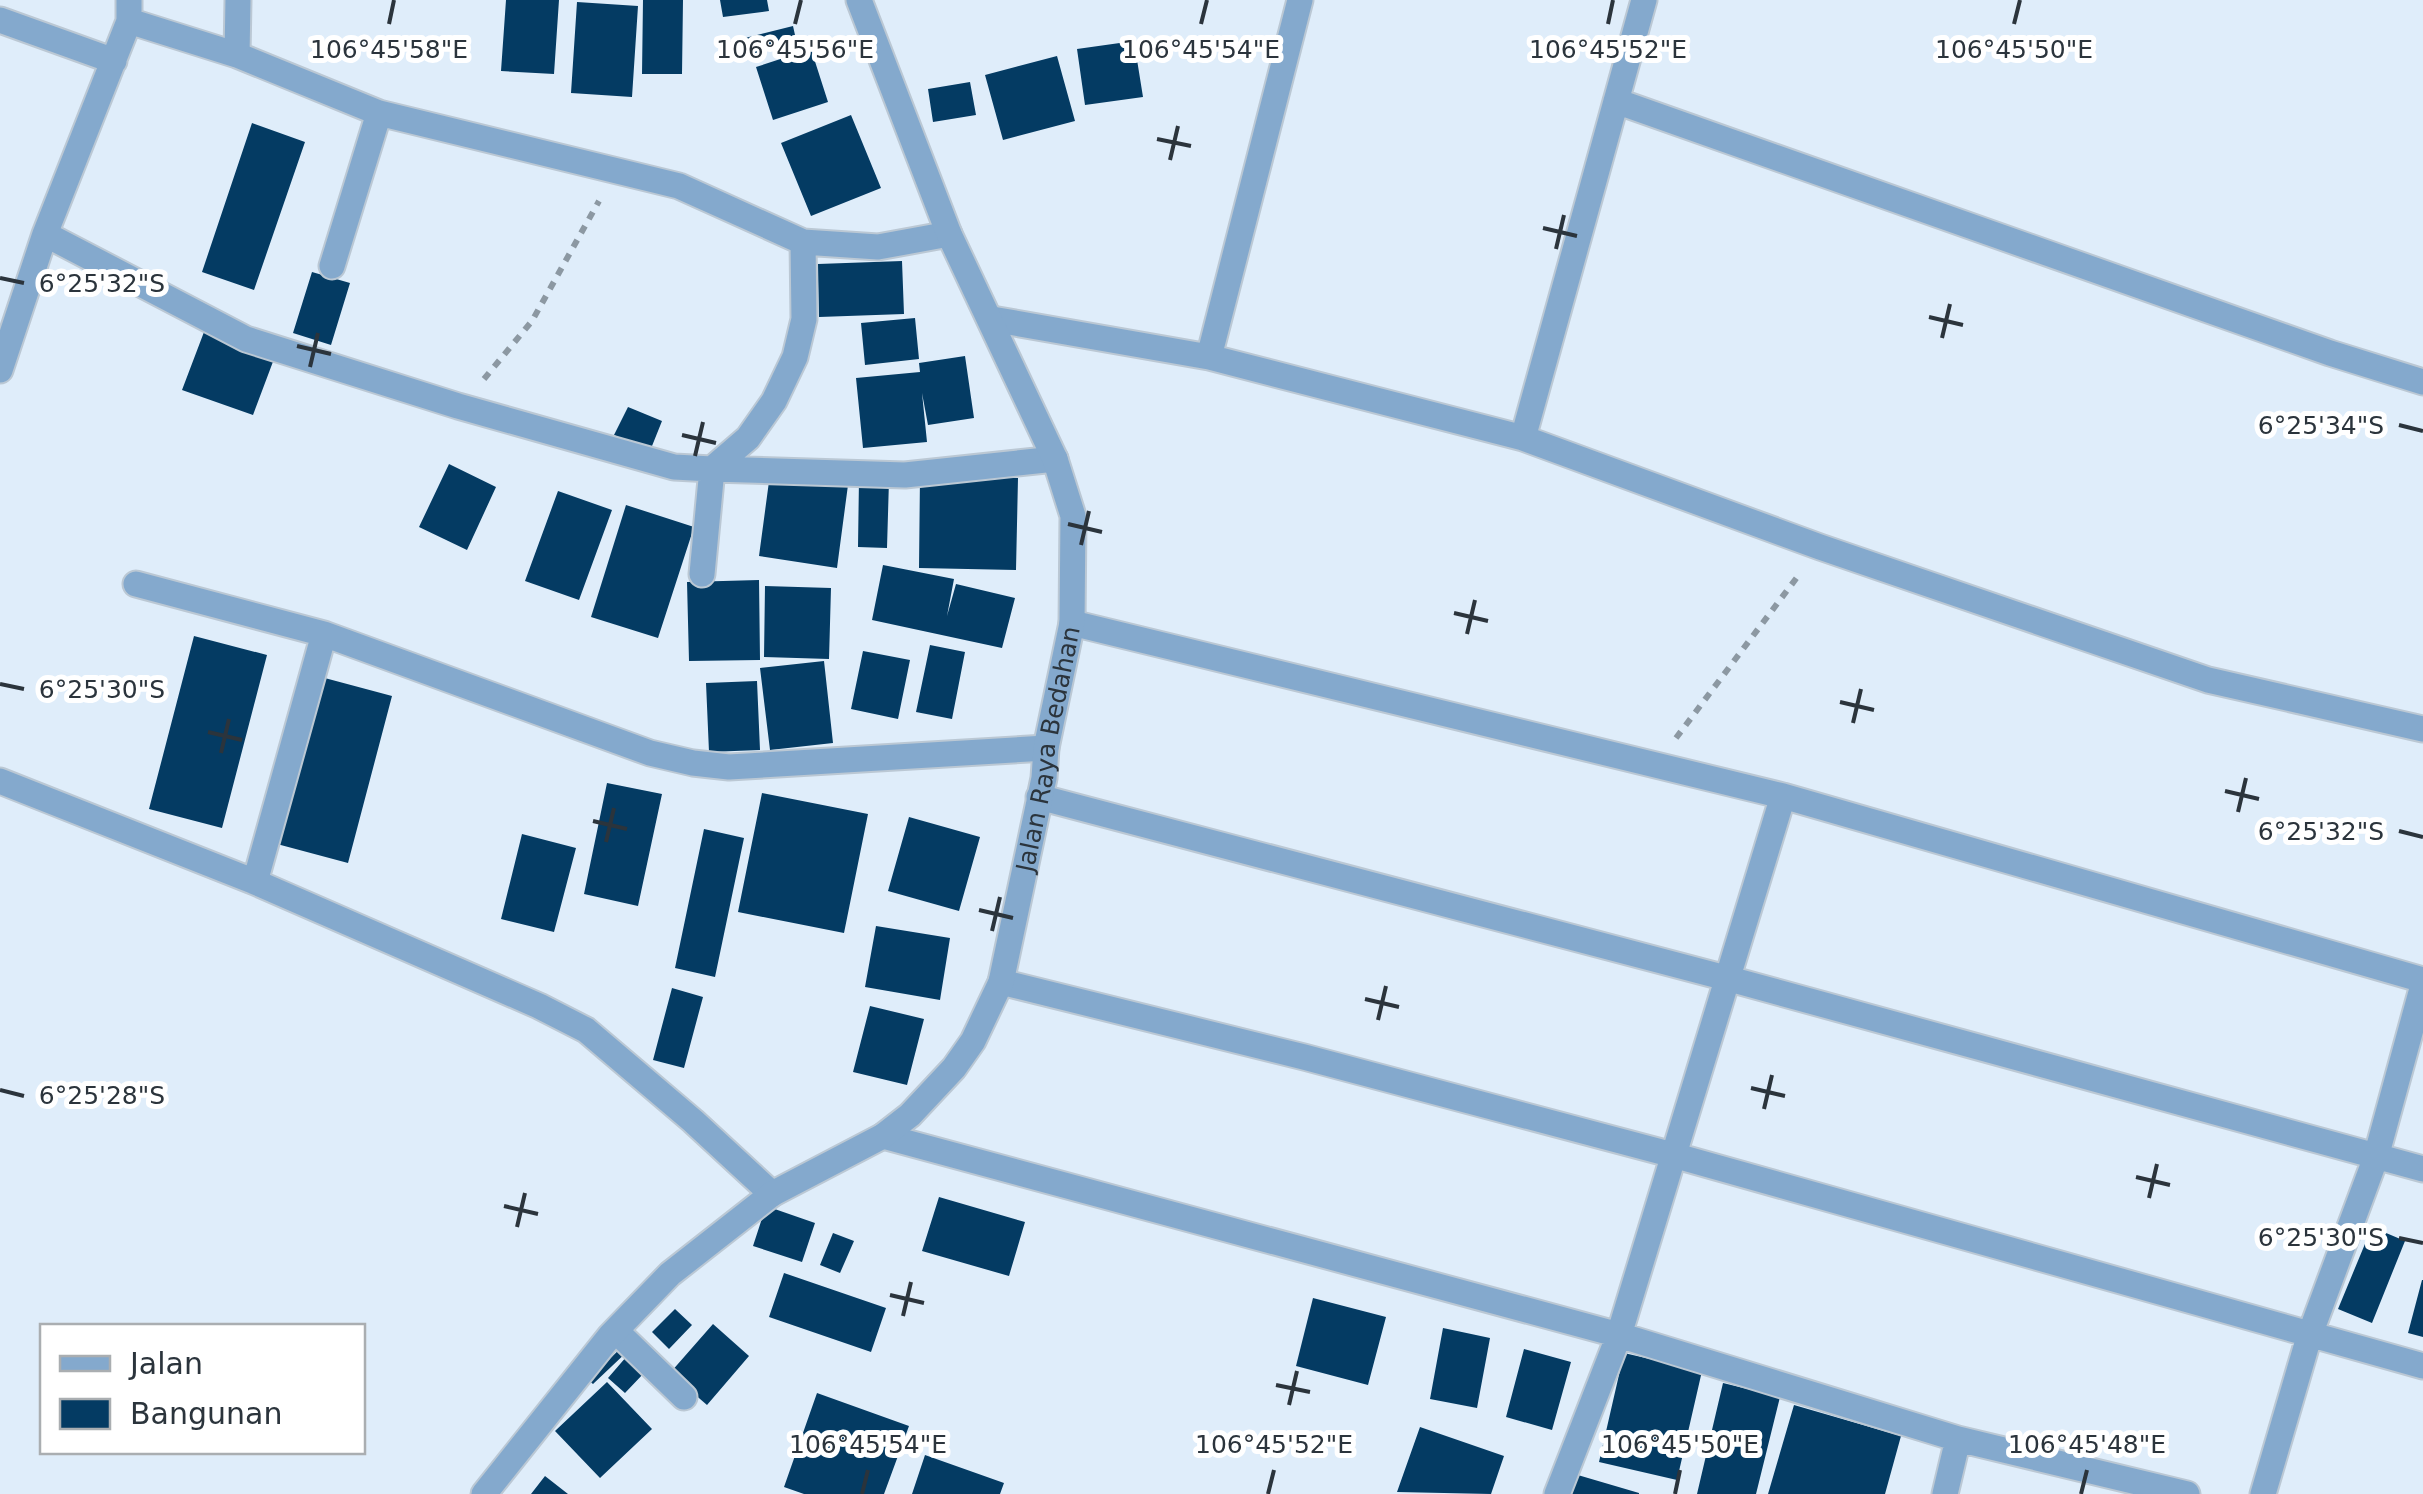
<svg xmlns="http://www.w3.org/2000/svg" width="2423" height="1494" font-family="'DejaVu Sans',sans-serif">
	<rect width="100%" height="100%" fill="#dfedfa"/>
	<!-- building -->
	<path fill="#043b63" d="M 506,0 L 559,0 L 554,74 L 501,71 Z
		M 643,0 L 683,0 L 682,74 L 642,74 Z
		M 720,0 L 767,0 L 769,11 L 723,17 Z
		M 577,2 L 638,6 L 632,97 L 571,93 Z
		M 793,26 L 797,44 L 729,60 L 725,43 Z
		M 1134,41 L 1143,97 L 1085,105 L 1077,49 Z
		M 811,49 L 828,102 L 773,120 L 756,67 Z
		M 1057,56 L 1075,121 L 1003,140 L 985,75 Z
		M 970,82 L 976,115 L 933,122 L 928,89 Z
		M 851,115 L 881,188 L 811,216 L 781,143 Z
		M 252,123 L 305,142 L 254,290 L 202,272 Z
		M 902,261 L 904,314 L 819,317 L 818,264 Z
		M 312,272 L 350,283 L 331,345 L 293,333 Z
		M 915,318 L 919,359 L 865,365 L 861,323 Z
		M 204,332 L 274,359 L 253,415 L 182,390 Z
		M 965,356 L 974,418 L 928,425 L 922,393 L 927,442 L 863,448 L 856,378 L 920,372 L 919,363 Z
		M 628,407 L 662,421 L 650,451 L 614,435 Z
		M 449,464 L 496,487 L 467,550 L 419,527 Z
		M 770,474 L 848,485 L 837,568 L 759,556 Z
		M 920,476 L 1018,478 L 1016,570 L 919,568 Z
		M 859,479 L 889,480 L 887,548 L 858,547 Z
		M 558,491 L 612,510 L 579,600 L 525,581 Z
		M 626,505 L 694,527 L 658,638 L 591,617 Z
		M 883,565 L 954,579 L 947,616 L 956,584 L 1015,598 L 1002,648 L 872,620 Z
		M 759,580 L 760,660 L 689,661 L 687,582 Z
		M 765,586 L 831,588 L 829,659 L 764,657 Z
		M 194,636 L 267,655 L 222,828 L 149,809 Z
		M 930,645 L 965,652 L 952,719 L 916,712 Z
		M 863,651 L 910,660 L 898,719 L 851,709 Z
		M 824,661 L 833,743 L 770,750 L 760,668 Z
		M 321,677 L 392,696 L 348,863 L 277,844 Z
		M 757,681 L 760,750 L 709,752 L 706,683 Z
		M 607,783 L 662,794 L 638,906 L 584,894 Z
		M 762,793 L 868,814 L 844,933 L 738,912 Z
		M 909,817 L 980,837 L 959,911 L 888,891 Z
		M 704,829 L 744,838 L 715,977 L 675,968 Z
		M 522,834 L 576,848 L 554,932 L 501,919 Z
		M 876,926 L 950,938 L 940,1000 L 865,987 Z
		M 672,988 L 703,997 L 684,1068 L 653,1060 Z
		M 870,1006 L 924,1019 L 907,1085 L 853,1072 Z
		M 939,1197 L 1025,1222 L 1009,1276 L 922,1251 Z
		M 766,1206 L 815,1223 L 802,1262 L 753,1246 Z
		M 2372,1227 L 2405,1241 L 2372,1323 L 2338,1309 Z
		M 833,1233 L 854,1241 L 840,1273 L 820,1265 Z
		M 784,1273 L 886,1308 L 871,1352 L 769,1317 Z
		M 2422,1280 L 2423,1280 L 2423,1337 L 2408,1333 Z
		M 1313,1298 L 1386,1317 L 1368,1385 L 1296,1366 Z
		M 675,1309 L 692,1325 L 669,1349 L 652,1332 Z
		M 713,1324 L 749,1356 L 707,1405 L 670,1373 Z
		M 1443,1328 L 1490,1338 L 1477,1408 L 1430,1399 Z
		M 625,1344 L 630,1349 L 593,1384 L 588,1380 Z
		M 1524,1349 L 1571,1362 L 1552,1430 L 1506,1417 Z
		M 1624,1353 L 1702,1371 L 1677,1480 L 1599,1462 Z
		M 627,1356 L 645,1372 L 625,1393 L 608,1378 Z
		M 607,1382 L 652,1429 L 600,1478 L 555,1431 Z
		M 1723,1383 L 1780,1397 L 1756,1494 L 1697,1494 Z
		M 817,1393 L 909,1426 L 884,1494 L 804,1494 L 784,1487 Z
		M 1794,1405 L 1901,1436 L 1885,1494 L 1768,1494 Z
		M 1420,1427 L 1504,1456 L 1491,1494 L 1397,1492 Z
		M 925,1455 L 1004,1483 L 1000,1494 L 912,1494 Z
		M 1571,1473 L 1639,1493 L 1639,1494 L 1565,1494 Z
		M 545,1476 L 568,1494 L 531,1494 Z"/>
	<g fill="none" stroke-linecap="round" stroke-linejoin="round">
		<!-- service casing -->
		<g stroke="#bbc8d4" stroke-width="29">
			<path id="service" d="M 616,1331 L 684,1397"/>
		</g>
		<!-- minor casing -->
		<g stroke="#bbc8d4" stroke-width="29">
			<path id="minor" d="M 0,20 L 114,61
				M 129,21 L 237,55 L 379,113 L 679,186 L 803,242 L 878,247 L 949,234
				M 237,55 L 238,0
				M 1616,101 L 2330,353 L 2423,382
				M 45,234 L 246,339 L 458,406 L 674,467 L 712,469 L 748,438 L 774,401 L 795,357 L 804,319 L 803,242
				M 332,266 L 379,113
				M 992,319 L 1209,357 L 1523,438 L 1820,547 L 2208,680 L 2423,729
				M 1209,357 L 1300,0
				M 0,370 L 45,234 L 129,21 L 129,0
				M 1523,438 L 1644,0
				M 702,574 L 712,469 L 905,475 L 1055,459
				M 136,584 L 324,634 L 650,753 L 693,763 L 729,767 L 1046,748
				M 1072,623 L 1783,796 L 2423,980
				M 0,781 L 255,882 L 539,1006 L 586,1030 L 693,1121 L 772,1194
				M 1039,797 L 1726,978 L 2423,1169
				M 255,882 L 324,634
				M 1001,982 L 1304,1057 L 1673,1155 L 2423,1366
				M 883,1136 L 1619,1335 L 1958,1439 L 1945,1494
				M 1958,1439 L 2187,1494
				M 1557,1494 L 1619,1335 L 1783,796
				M 2263,1494 L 2309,1337 L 2376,1157 L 2423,985"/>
		</g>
		<!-- tertiary casing -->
		<g stroke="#bbc8d4" stroke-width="29">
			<g id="tertiary">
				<path id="s1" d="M 484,1494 L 610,1336 L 670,1274 L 772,1194 L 883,1136 L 910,1115 L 954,1068 L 973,1041 L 1001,982 L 1044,778 L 1046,748 L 1072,623 L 1073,516 L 1055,459 L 949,234 L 859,0"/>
			</g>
		</g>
		<!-- path -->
		<path stroke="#8c98a2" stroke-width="6" stroke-dasharray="8 8" stroke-linecap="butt" d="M 484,379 L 532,321 L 599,201
			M 1676,738 L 1798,576"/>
		<!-- service -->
		<use href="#service" stroke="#84a9cd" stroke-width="25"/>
		<!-- minor -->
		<use href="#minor" stroke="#84a9cd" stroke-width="25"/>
		<!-- tertiary -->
		<use href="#tertiary" stroke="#84a9cd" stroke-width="25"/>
	</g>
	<!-- ticks -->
	<path fill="none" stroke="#2b343c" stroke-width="4" d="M 389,24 L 394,0M 795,24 L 801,0M 1201,24 L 1207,0M 1608,24 L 1613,0M 2014,24 L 2020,0M 1157,139 L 1191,146M 1170,160 L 1178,126M 1543,228 L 1577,236M 1556,249 L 1564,215M 0,278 L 24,283M 1929,317 L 1963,325M 1942,338 L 1950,304M 297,346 L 331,354M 310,367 L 318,333M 2399,425 L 2423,431M 682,435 L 716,443M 695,456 L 703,422M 1068,524 L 1102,532M 1081,545 L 1089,511M 1454,613 L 1488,621M 1467,634 L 1475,600M 0,684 L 24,689M 1840,702 L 1874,710M 1853,723 L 1861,689M 208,732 L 242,740M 221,753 L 229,719M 2225,791 L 2259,799M 2238,812 L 2246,778M 593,821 L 627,829M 2399,831 L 2423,837M 606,842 L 614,808M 979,910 L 1013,918M 992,931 L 1000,897M 1365,999 L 1399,1007M 1378,1020 L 1386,986M 1751,1088 L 1785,1096M 0,1090 L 24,1096M 1764,1109 L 1772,1075M 2136,1177 L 2170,1185M 2149,1198 L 2157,1164M 504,1206 L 538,1214M 517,1227 L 525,1193M 2399,1238 L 2423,1243M 890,1295 L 924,1303M 903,1316 L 911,1282M 1276,1385 L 1310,1392M 1289,1405 L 1297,1371M 862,1494 L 868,1470M 1268,1494 L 1274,1470M 1675,1494 L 1680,1470M 2081,1494 L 2087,1470"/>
	<g text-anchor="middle" stroke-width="10" stroke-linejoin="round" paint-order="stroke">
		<!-- street labels -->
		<g font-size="25" fill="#2b343c" stroke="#fff">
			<text dy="9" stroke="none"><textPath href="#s1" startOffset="978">Jalan Raya Bedahan</textPath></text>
		</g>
	</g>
	<g font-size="25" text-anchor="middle" fill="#2b343c" stroke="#fff" stroke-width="10" stroke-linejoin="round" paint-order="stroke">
		<text x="389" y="58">106°45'58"E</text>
		<text x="795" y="58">106°45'56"E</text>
		<text x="1201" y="58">106°45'54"E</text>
		<text x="1608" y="58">106°45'52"E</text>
		<text x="2014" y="58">106°45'50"E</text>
		<text x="102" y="292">6°25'32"S</text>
		<text x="2321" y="434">6°25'34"S</text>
		<text x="102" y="698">6°25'30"S</text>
		<text x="2321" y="840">6°25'32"S</text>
		<text x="102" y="1104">6°25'28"S</text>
		<text x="2321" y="1246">6°25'30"S</text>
		<text x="868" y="1453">106°45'54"E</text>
		<text x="1274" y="1453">106°45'52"E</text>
		<text x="1680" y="1453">106°45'50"E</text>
		<text x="2087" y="1453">106°45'48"E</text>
	</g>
	<!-- legend -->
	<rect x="40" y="1324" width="325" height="130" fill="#ffffff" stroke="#aaaeb1" stroke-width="2.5"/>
	<rect x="60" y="1356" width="50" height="15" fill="#84a9cd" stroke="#aaaeb1" stroke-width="2.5"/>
	<text x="130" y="1374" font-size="30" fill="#2b343c">Jalan</text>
	<rect x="60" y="1399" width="50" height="30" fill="#043b63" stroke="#aaaeb1" stroke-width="2.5"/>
	<text x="130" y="1424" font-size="30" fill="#2b343c">Bangunan</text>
</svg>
